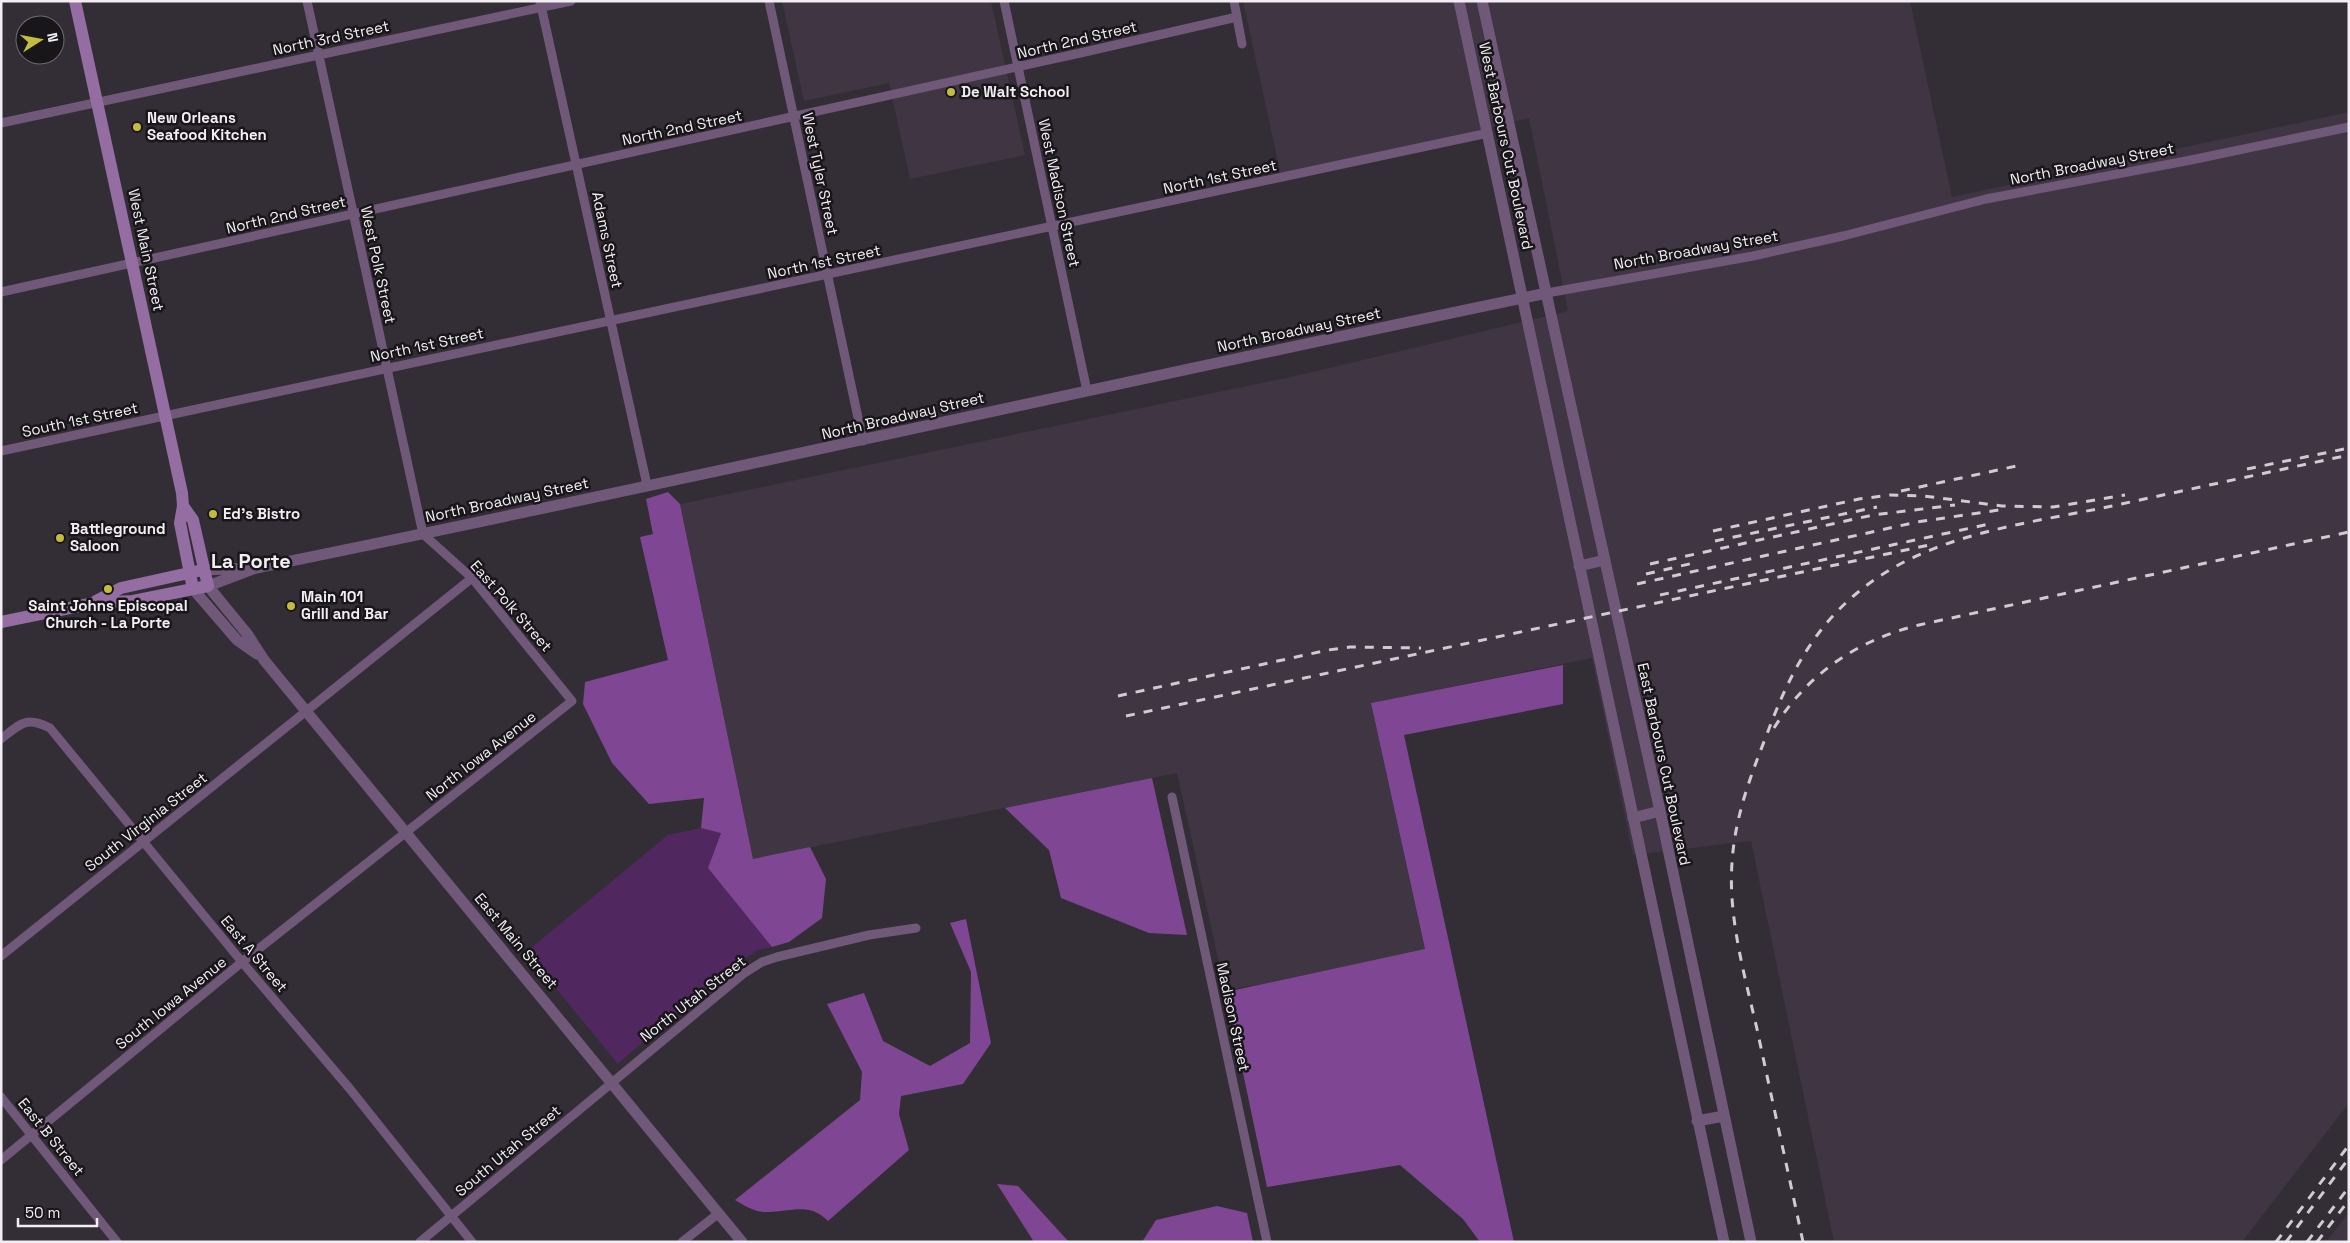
<svg xmlns="http://www.w3.org/2000/svg" width="2350" height="1243" font-family="'Space Grotesk',sans-serif">
	<rect width="100%" height="100%" fill="#332d36"/>
	<!-- built -->
	<path fill="#3f3543" d="M 782,1 L 991,1 L 1025,155 L 910,179 L 889,83 L 804,101 Z
		M 1243,1 L 1910,1 L 1952,197 L 2349,112 L 2349,1103 L 2242,1242 L 1834,1242 L 1751,841 L 1633,855 L 1592,658 L 1371,703 L 1425,950 L 1251,986 L 1225,990 L 1177,773 L 753,859 L 680,504 L 1300,375 L 1568,311 L 1529,118 L 1281,176 Z
		M 2349,1212 L 2349,1242 L 2326,1242 Z"/>
	<!-- green -->
	<path fill="#50275f" d="M 701,828 L 721,832 L 708,868 L 772,947 L 758,950 L 719,976 L 618,1064 L 526,952 L 668,835 Z"/>
	<!-- forest -->
	<path fill="#7f4793" d="M 668,492 L 680,504 L 753,859 L 810,847 L 826,879 L 822,918 L 789,942 L 772,947 L 708,868 L 721,833 L 701,828 L 704,798 L 649,804 L 612,763 L 583,704 L 585,682 L 668,660 L 640,537 L 653,534 L 646,499 Z
		M 1563,665 L 1563,704 L 1404,735 L 1514,1242 L 1480,1242 L 1463,1219 L 1400,1165 L 1267,1187 L 1226,992 L 1425,949 L 1371,703 Z
		M 1152,778 L 1187,935 L 1149,933 L 1061,898 L 1049,850 L 1005,808 Z
		M 966,919 L 991,1043 L 963,1084 L 901,1096 L 899,1114 L 909,1150 L 828,1221 C 809,1202 792,1212 768,1212 C 756,1213 745,1206 735,1200 L 860,1100 L 862,1072 L 827,1004 L 864,993 L 883,1041 L 930,1066 L 970,1043 L 971,972 L 950,923 Z
		M 997,1184 L 1018,1186 L 1069,1242 L 1034,1242 Z
		M 1217,1206 L 1247,1213 L 1253,1242 L 1142,1242 L 1156,1220 Z"/>
	<g fill="none" stroke-linecap="round" stroke-linejoin="round">
		<!-- minor -->
		<path stroke="#705879" stroke-width="9" d="M 540,1 L 647,485
			M 769,1 L 863,441
			M 1004,1 L 1087,391
			M 1234,1 L 1242,44
			M 1,123 L 571,1
			M 1,292 C 414,202 826,112 1237,17
			M 1547,293 L 1753,256 L 1843,236 L 1986,199 L 2191,160 L 2349,127
			M 1,451 L 1488,133
			M 1,739 C 21,723 26,716 50,728 L 242,962 L 350,1089 L 472,1242
			M 1172,797 L 1267,1242
			M 1,956 L 472,578
			M 1,1097 L 117,1242
			M 1,1160 L 242,962 L 572,701 L 472,578 L 423,534 L 307,1
			M 420,1242 L 743,974 L 762,962 L 777,957 L 869,935 L 916,928
			M 682,1242 L 719,1213"/>
		<!-- tertiary -->
		<path stroke="#705879" stroke-width="11" d="M 1459,1 L 1724,1242
			M 1482,1 L 1660,811 L 1751,1242
			M 1579,566 L 1605,560
			M 205,570 L 247,568
			M 193,589 L 237,640 L 257,654
			M 1633,818 L 1660,811
			M 1697,1121 L 1724,1116
			M 742,1242 L 264,660 L 248,635 L 208,586 L 256,568 C 687,481 1116,382 1547,293"/>
		<!-- secondary -->
		<path stroke="#946ea2" stroke-width="12" d="M 75,1 L 182,493 L 183,506 L 180,523 L 193,589
			M 96,601 L 121,588 L 198,571
			M 1,622 L 94,603 L 133,601 L 208,586 L 193,520 L 183,506"/>
		<!-- rail -->
		<path stroke="#d0cbd2" stroke-width="3" stroke-dasharray="9 9" stroke-linecap="butt" d="M 2247,469 L 2349,448
			M 1901,491 L 2021,465
			M 1713,531 L 1859,499 L 1890,495 L 1924,496 L 2002,506 L 2053,507 L 2125,495
			M 1715,541 L 1877,507
			M 1650,564 L 1873,515 L 1955,505
			M 1646,574 L 1698,562
			M 1637,584 L 1917,522 L 1999,510
			M 1660,595 L 1994,523
			M 1118,696 L 1328,650 L 1350,647 L 1421,648
			M 1126,716 L 1929,545
			M 1774,728 C 1808,673 1858,640 1919,625 L 2349,532
			M 1803,1242 C 1788,1171 1772,1100 1757,1029 C 1747,986 1735,942 1732,898 C 1728,836 1745,790 1767,734 C 1787,680 1811,631 1857,593 C 1927,534 2025,524 2112,506 C 2191,489 2270,472 2349,455
			M 2276,1242 L 2349,1145
			M 2286,1242 L 2349,1158
			M 2307,1242 L 2349,1187
			M 2317,1242 L 2349,1200"/>
	</g>
	<!-- markers -->
	<g fill="#c3bd3e" stroke="#19161a" stroke-width="2">
		<circle cx="951" cy="92" r="5"/>
		<circle cx="137" cy="127" r="5"/>
		<circle cx="213" cy="514" r="5"/>
		<circle cx="60" cy="538" r="5"/>
		<circle cx="108" cy="589" r="5"/>
		<circle cx="291" cy="606" r="5"/>
	</g>
	<g text-anchor="middle" stroke-width="5" stroke-linejoin="round" paint-order="stroke">
		<!-- street labels -->
		<g font-size="15" fill="#f1edf3" stroke="#19161a">
			<text transform="translate(331 38) rotate(-12)" y="5">North 3rd Street</text>
			<text transform="translate(1077 40) rotate(-13)" y="5">North 2nd Street</text>
			<text transform="translate(682 128) rotate(-12)" y="5">North 2nd Street</text>
			<text transform="translate(1506 146) rotate(78)" y="5">West Barbours Cut Boulevard</text>
			<text transform="translate(2092 164) rotate(-11)" y="5">North Broadway Street</text>
			<text transform="translate(820 174) rotate(78)" y="5">West Tyler Street</text>
			<text transform="translate(1220 177) rotate(-12)" y="5">North 1st Street</text>
			<text transform="translate(1059 193) rotate(78)" y="5">West Madison Street</text>
			<text transform="translate(286 215) rotate(-13)" y="5">North 2nd Street</text>
			<text transform="translate(607 240) rotate(78)" y="5">Adams Street</text>
			<text transform="translate(146 250) rotate(78)" y="5">West Main Street</text>
			<text transform="translate(1696 250) rotate(-10)" y="5">North Broadway Street</text>
			<text transform="translate(824 262) rotate(-12)" y="5">North 1st Street</text>
			<text transform="translate(378 265) rotate(78)" y="5">West Polk Street</text>
			<text transform="translate(1299 330) rotate(-12)" y="5">North Broadway Street</text>
			<text transform="translate(427 345) rotate(-12)" y="5">North 1st Street</text>
			<text transform="translate(903 416) rotate(-13)" y="5">North Broadway Street</text>
			<text transform="translate(80 420) rotate(-12)" y="5">South 1st Street</text>
			<text transform="translate(507 500) rotate(-12)" y="5">North Broadway Street</text>
			<text transform="translate(511 606) rotate(49)" y="5">East Polk Street</text>
			<text transform="translate(481 756) rotate(-38)" y="5">North Iowa Avenue</text>
			<text transform="translate(1664 764) rotate(78)" y="5">East Barbours Cut Boulevard</text>
			<text transform="translate(146 822) rotate(-38)" y="5">South Virginia Street</text>
			<text transform="translate(516 941) rotate(50)" y="5">East Main Street</text>
			<text transform="translate(254 954) rotate(50)" y="5">East A Street</text>
			<text transform="translate(693 999) rotate(-38)" y="5">North Utah Street</text>
			<text transform="translate(171 1003) rotate(-39)" y="5">South Iowa Avenue</text>
			<text transform="translate(1233 1017) rotate(78)" y="5">Madison Street</text>
			<text transform="translate(51 1137) rotate(51)" y="5">East B Street</text>
			<text transform="translate(508 1151) rotate(-40)" y="5">South Utah Street</text>
		</g>
		<!-- poi labels -->
		<g font-size="15" font-weight="bold" fill="#f1edf3" stroke="#19161a" text-anchor="start">
			<text x="961" y="97">De Walt School</text>
			<text x="147" y="123">New Orleans<tspan x="147" dy="17">Seafood Kitchen</tspan></text>
			<text x="223" y="519">Ed's Bistro</text>
			<text x="70" y="534">Battleground<tspan x="70" dy="17">Saloon</tspan></text>
			<text x="301" y="602">Main 101<tspan x="301" dy="17">Grill and Bar</tspan></text>
			<text x="108" y="611" text-anchor="middle">Saint Johns Episcopal<tspan x="108" dy="17">Church - La Porte</tspan></text>
		</g>
		<!-- district labels -->
		<g font-size="20" font-weight="bold" fill="#f1edf3" stroke="#19161a">
			<text x="251" y="568">La Porte</text>
		</g>
	</g>
	<!-- border -->
	<rect width="2350" height="1243" fill="none" stroke="#f1edf3" stroke-width="5"/>
	<!-- north arrow -->
	<g transform="translate(40 40) rotate(79)"><circle r="24" fill="#19161a" stroke="#6f6c71"/>
	<path d="M0-4L9 19L0 12L-9 19Z" fill="#c3bd3e"/>
	<text y="-8" font-size="14" font-weight="bold" text-anchor="middle" fill="#f1edf3">N</text>
	</g>
	<!-- scale -->
	<path d="M18 1218v8h79v-8" fill="none" stroke="#f1edf3" stroke-width="2.5"/>
	<text x="25" y="1218" font-size="15" fill="#f1edf3" stroke="#19161a" stroke-width="4" paint-order="stroke">50 m</text>
</svg>
